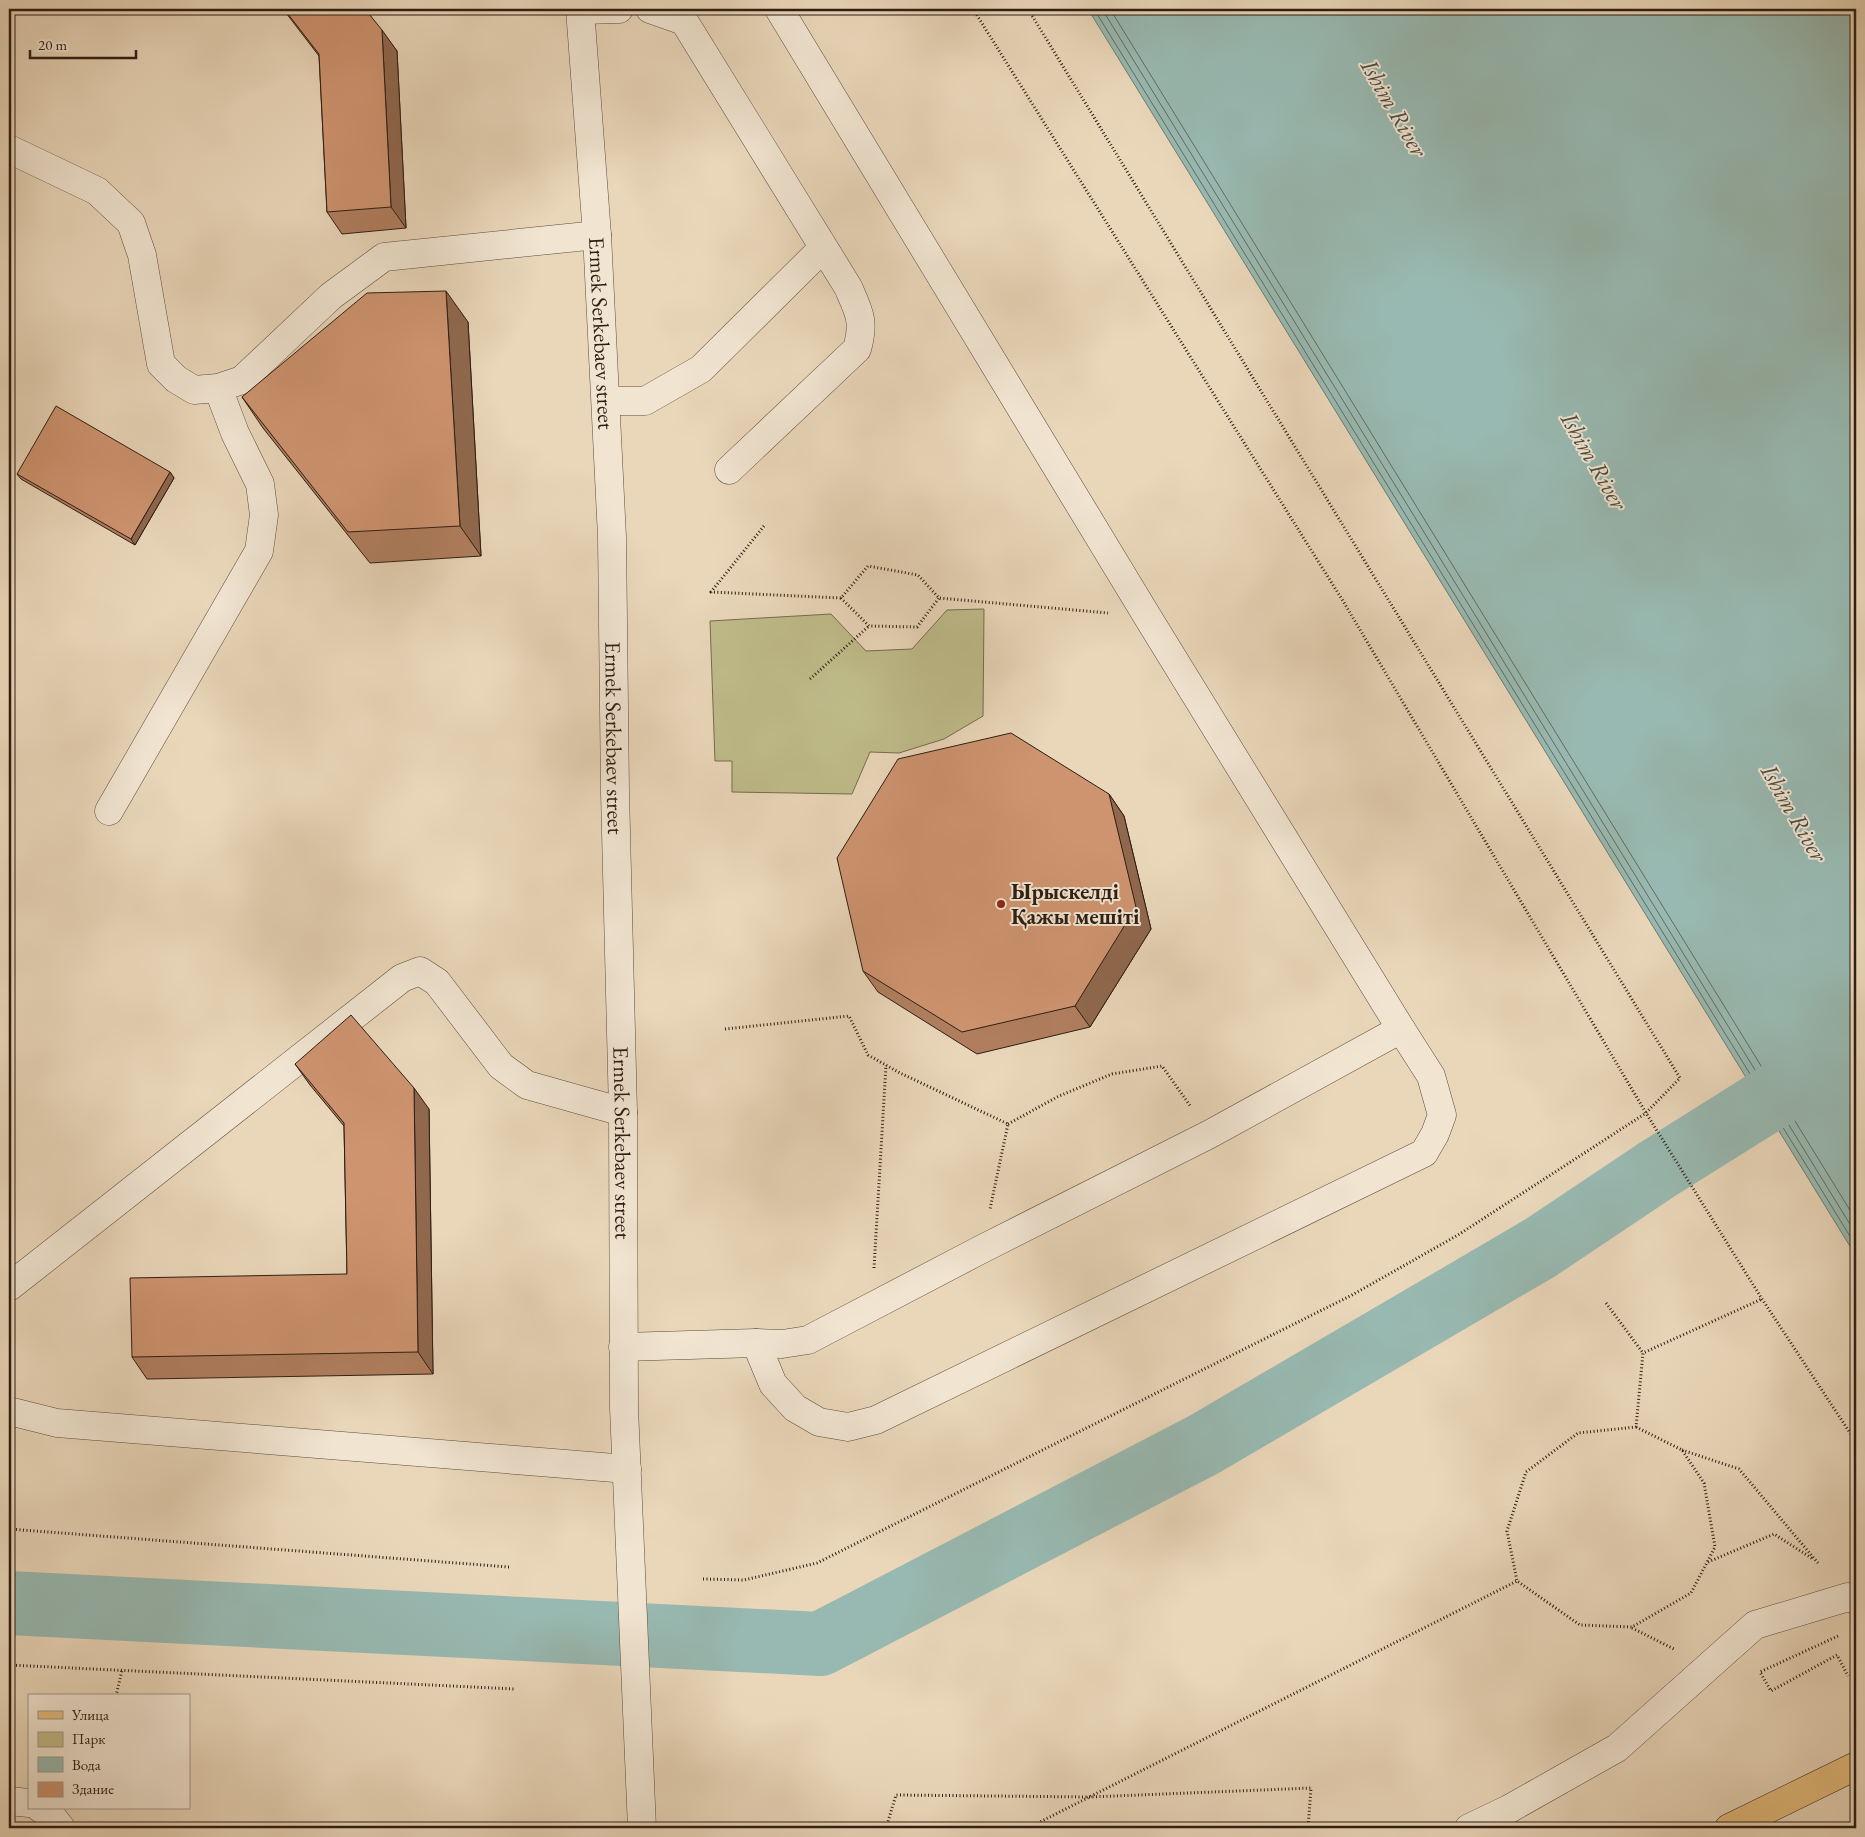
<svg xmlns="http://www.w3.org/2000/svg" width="1865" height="1837" font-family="'EB Garamond',serif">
	<rect width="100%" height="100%" fill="#ead7ba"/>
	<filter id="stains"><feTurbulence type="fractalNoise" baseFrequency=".004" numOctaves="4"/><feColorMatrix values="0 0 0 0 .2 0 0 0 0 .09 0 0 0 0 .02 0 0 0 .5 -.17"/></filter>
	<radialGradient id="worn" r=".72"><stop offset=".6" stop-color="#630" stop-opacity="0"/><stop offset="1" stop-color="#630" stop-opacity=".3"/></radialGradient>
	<!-- green -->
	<path fill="#bfbc8a" stroke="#766c4e" d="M 984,609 L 983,716 L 944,739 L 899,753 L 870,752 L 852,794 L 732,792 L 732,761 L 715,761 L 710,621 L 831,614 L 866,651 L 912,649 L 947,610 Z"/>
	<!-- water -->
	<path fill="#98b9b1" stroke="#6d7b72" d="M 1088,9 L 1841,9 L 1856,11 L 1856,1256 Z"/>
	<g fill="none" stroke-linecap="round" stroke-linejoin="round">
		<!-- shore -->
		<path stroke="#626b62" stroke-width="1" d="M 1094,9 L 1856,1246
			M 1102,9 L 1856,1234
			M 1110,9 L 1856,1220"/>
		<!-- river -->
		<path stroke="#98b9b1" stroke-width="64" d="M 9,1603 L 820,1644 L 1203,1445 L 1540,1248 L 1658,1169 L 1856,1045"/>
		<!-- minor casing -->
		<g stroke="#5c4c3d" stroke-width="29">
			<g id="minor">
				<path id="s1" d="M 580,9 L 597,235 L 612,537 L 615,792 L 623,1112 L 624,1408 L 642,1828"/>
				<path d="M 650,9 L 684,21 L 848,287 C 859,312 865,321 857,349 L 729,470"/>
				<path d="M 581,10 L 619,9"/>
				<path d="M 9,149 L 97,191 L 131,223 L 142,255 L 161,364 L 176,379 L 194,390 L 218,388 L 242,380 L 331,296 L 384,257 L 597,235"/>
				<path d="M 606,401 L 645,401 L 701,369 L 823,248"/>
				<path d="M 109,811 L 259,551 L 264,515 L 260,484 L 235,433 L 218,388"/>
				<path d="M 9,1287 L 402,978 L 420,971 L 437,982 L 501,1066 L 527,1085 L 623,1112"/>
				<path d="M 756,1343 L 773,1384 L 795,1408 L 819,1422 L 848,1427 L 876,1420 L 1424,1153 L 1435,1134 L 1442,1115 L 1431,1076 L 1401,1029"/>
				<path d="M 623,1347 L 756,1343 L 782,1344 L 808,1340 L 982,1249 L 1210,1134 L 1401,1029 L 1147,616 L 779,9"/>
				<path d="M 9,1411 L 57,1423 L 627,1469"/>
				<path d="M 9,1801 L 29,1803"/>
				<path d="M 40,1808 L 49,1813 L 61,1828"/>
				<path d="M 1469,1828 L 1509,1809 L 1617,1748 L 1755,1625 L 1848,1597 L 1856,1600"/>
			</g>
		</g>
		<!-- major casing -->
		<g stroke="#2d1d13" stroke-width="29">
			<path id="major" d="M 1729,1828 L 1856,1766"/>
		</g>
		<!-- path -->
		<path stroke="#2d1d13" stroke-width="3" stroke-dasharray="1 2.5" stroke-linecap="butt" d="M 973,9 L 1343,601 L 1646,1113 L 1762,1299 L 1856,1442
			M 764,526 L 711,592 L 841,598 L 868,566 L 918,575 L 939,598 L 1108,613
			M 841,598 L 869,626 L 917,627 L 939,598
			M 810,679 L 869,626
			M 725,1029 L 849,1016 L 868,1055 L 900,1073 L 1008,1124 L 990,1209
			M 1008,1124 L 1059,1096 L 1112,1074 L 1162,1066 L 1191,1107
			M 874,1268 L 886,1065
			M 1606,1303 L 1643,1353
			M 1636,1427 L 1682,1450 L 1704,1483 L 1715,1547 L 1691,1593 L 1632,1627 L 1580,1625 L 1517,1581 L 1507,1531 L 1526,1472 L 1578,1433 L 1636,1427 L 1643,1353 L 1762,1299
			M 1682,1450 L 1739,1469 L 1818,1563
			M 9,1529 L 509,1567
			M 1708,1562 L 1774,1534 L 1813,1559
			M 703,1579 L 744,1580 L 817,1563 L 1352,1295 L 1458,1235 L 1646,1113 L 1680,1078 L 1028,9
			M 1632,1628 L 1674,1649
			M 1838,1636 L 1760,1672 L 1771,1691 L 1837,1655 L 1848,1676
			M 9,1665 L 515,1689
			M 116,1696 L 122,1670
			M 886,1828 L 896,1795 L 1090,1797 L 1311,1788 L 1308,1828
			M 1028,1828 L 1517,1581"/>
		<!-- minor -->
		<use href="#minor" stroke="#f1e5d2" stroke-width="28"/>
		<!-- major -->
		<use href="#major" stroke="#e5bc7d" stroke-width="28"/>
	</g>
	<!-- wall -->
	<path fill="#b17f60" stroke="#2d1d13" d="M 283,9 L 365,9 L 397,51 L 406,228 L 342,234 L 327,212 L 319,56 Z
		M 468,322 L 481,556 L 370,563 L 263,428 L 242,397 Z
		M 170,472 L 174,478 L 135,545 L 21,479 L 17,474 Z
		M 1109,794 L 1124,816 L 1151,929 L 1090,1027 L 977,1054 L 878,992 L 863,971 Z
		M 295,1064 L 429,1109 L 433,1374 L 147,1379 L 132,1357 L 347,1274 L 344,1126 L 310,1085 Z"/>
	<!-- shaded-wall -->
	<path fill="#90684e" stroke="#2d1d13" d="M 382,30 L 397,51 L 406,228 L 391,207 Z
		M 446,291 L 468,322 L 481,556 L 460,526 Z
		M 170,472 L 174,478 L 135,545 L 131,539 Z
		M 1109,794 L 1124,816 L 1151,929 L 1090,1027 L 1075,1006 Z
		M 414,1088 L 429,1109 L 433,1374 L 418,1352 Z"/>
	<!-- building -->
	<path fill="#ce9470" stroke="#2d1d13" d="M 284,9 L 365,9 L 382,30 L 391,207 L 327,212 L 319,54 Z
		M 446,291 L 460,526 L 348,532 L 242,397 L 367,293 Z
		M 56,406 L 170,472 L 131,539 L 17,474 Z
		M 1011,733 L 1109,794 L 1136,907 L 1075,1006 L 962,1032 L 863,971 L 837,858 L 898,759 Z
		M 351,1015 L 414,1088 L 418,1352 L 132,1357 L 130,1278 L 347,1274 L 344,1123 L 295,1064 Z"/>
	<!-- markers -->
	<circle fill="#8f2418" stroke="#f1e5d2" stroke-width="2" cx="1001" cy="904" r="5"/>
	<g text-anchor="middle" stroke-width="4" stroke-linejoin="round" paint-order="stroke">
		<!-- street labels -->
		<g font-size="22" fill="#2d1d13" stroke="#f1e5d2">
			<text dy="8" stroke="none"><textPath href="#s1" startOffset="325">Ermek Serkebaev street</textPath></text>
			<text dy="8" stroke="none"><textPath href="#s1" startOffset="730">Ermek Serkebaev street</textPath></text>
			<text dy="8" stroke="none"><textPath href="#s1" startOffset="1135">Ermek Serkebaev street</textPath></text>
		</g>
		<!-- poi labels -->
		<g font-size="22" font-weight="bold" fill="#2d1d13" stroke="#f1e5d2" text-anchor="start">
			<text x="1011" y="899">Ырыскелді<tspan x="1011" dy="25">Қажы мешіті</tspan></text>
		</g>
		<!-- water labels -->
		<g font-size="24" font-style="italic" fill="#4d4c42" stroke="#f1e5d2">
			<text transform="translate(1394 108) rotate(60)" y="8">Ishim River</text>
			<text transform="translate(1594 461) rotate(60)" y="8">Ishim River</text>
			<text transform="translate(1794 813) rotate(60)" y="8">Ishim River</text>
		</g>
	</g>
	<!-- margin -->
	<rect width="1865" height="1837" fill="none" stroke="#ead7ba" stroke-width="30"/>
	<rect x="10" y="10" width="1845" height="1817" fill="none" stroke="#2d1d13" stroke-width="2.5"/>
	<rect x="15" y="15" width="1835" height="1807" fill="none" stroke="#2d1d13"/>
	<!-- legend -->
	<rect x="28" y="1694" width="162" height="115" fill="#f1e5d2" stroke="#a39586"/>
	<rect x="38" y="1711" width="25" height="8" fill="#e5bc7d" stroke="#a39586"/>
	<text x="72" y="1720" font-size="15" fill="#2d1d13">Улица</text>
	<rect x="38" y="1732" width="25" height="15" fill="#bfbc8a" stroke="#a39586"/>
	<text x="72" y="1744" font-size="15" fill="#2d1d13">Парк</text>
	<rect x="38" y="1757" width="25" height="15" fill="#98b9b1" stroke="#a39586"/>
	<text x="72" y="1770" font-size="15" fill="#2d1d13">Вода</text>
	<rect x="38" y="1782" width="25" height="15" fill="#ce9470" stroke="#a39586"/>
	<text x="72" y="1794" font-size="15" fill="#2d1d13">Здание</text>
	<!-- scale -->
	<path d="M30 50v8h106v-8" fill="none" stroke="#2d1d13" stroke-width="2.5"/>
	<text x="38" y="50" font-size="15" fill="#2d1d13" stroke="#f1e5d2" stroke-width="4" paint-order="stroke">20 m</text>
	<rect width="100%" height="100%" filter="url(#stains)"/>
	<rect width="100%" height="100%" fill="url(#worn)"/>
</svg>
